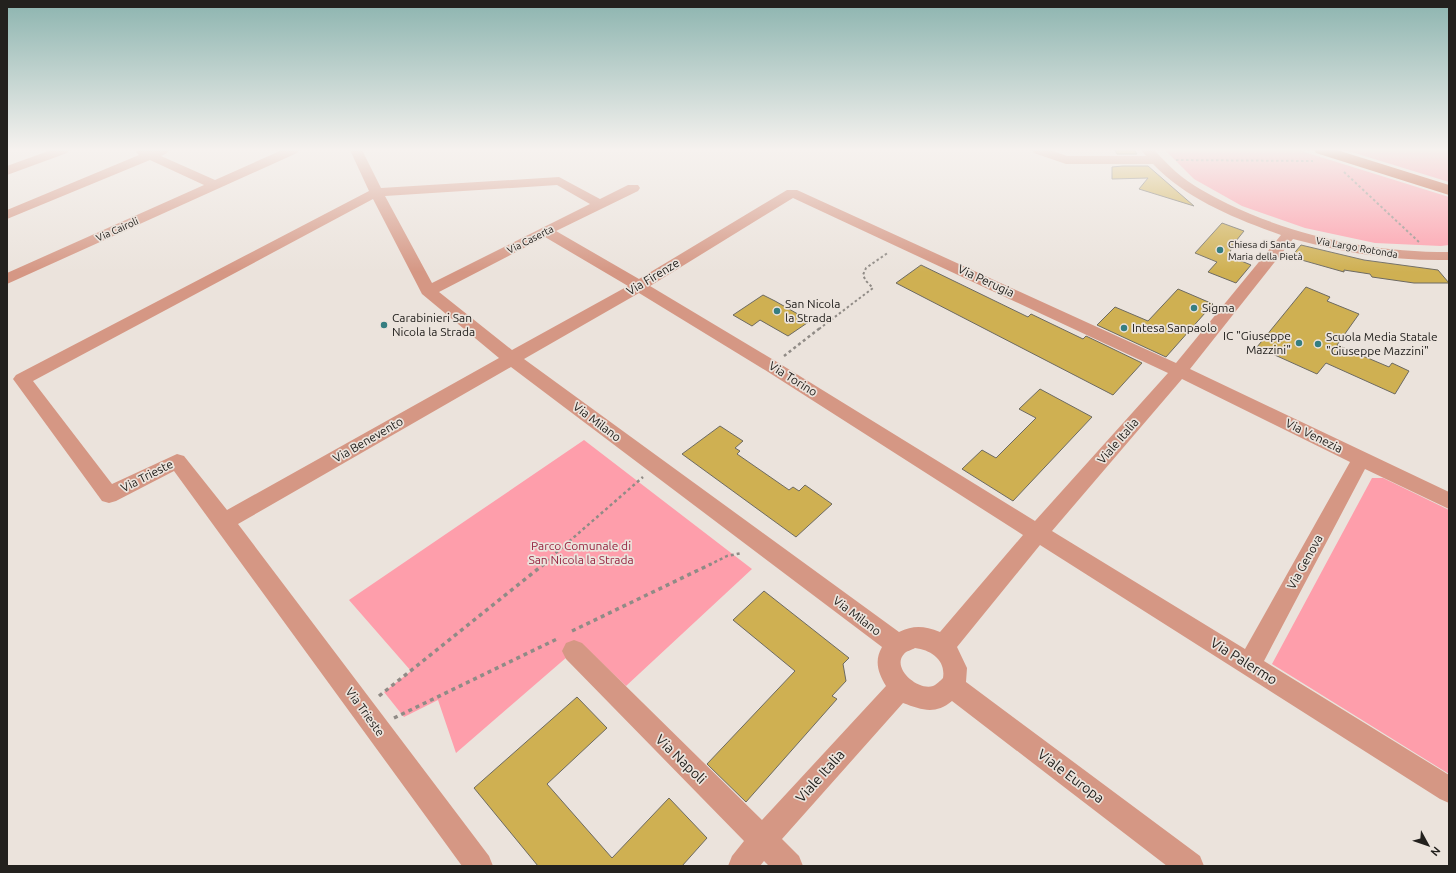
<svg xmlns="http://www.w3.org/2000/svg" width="1456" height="873" font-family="Ubuntu,sans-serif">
	<rect width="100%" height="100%" fill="#ebe3dc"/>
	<!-- green -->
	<path fill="#fe9eab" d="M 1165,150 L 1298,150 L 1449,197 L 1449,245 L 1441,246 L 1375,243 L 1305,228 L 1242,206 L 1194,179 Z
		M 1345,150 L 1449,150 L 1449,182 Z
		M 584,440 L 752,569 L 626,686 L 582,644 L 456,753 L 438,700 L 404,717 L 384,692 L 411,671 L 349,600 Z
		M 1372,478 L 1383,478 L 1449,510 L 1449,774 L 1272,664 Z"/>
	<!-- building -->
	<path fill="#cfb052" stroke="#6d6a62" d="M 1115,150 L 1134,150 L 1137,154 L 1117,154 Z
		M 1123,166 L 1148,166 L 1194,206 L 1139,189 L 1148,178 L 1112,179 L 1112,167 Z
		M 1222,223 L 1244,231 L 1232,246 L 1229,256 L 1251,265 L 1236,283 L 1208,272 L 1217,262 L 1195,253 Z
		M 1301,245 L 1364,260 L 1438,270 L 1449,283 L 1414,283 L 1372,277 L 1370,274 L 1344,270 L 1344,272 L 1291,257 Z
		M 921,265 L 1028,317 L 1031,314 L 1083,339 L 1086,336 L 1142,363 L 1113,395 L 896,283 Z
		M 1306,287 L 1330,297 L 1327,301 L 1359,314 L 1337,345 L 1389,367 L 1392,363 L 1409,371 L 1395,394 L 1326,363 L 1317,374 L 1257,347 Z
		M 1178,289 L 1213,304 L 1166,357 L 1097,325 L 1115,307 L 1148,321 Z
		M 763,295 L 775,301 L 810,321 L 788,336 L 760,320 L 752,326 L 733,315 Z
		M 1040,389 L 1092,417 L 1013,501 L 962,469 L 982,450 L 996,458 L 1036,418 L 1019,409 Z
		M 720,426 L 743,441 L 735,448 L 740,451 L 737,454 L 789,490 L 793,487 L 799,491 L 805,485 L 832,504 L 796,537 L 682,454 Z
		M 764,591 L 849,658 L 843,664 L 846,681 L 832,696 L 837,699 L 746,802 L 707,764 L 795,671 L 733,620 Z
		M 577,697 L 607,728 L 547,784 L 612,858 L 669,798 L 707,838 L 682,866 L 538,866 L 474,788 Z"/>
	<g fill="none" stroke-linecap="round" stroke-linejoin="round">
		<!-- path-far2 -->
		<path stroke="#908b86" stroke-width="2" stroke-dasharray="2.5 2.5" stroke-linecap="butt" d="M 1176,160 L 1313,161
			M 1344,172 L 1419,242
			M 819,329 L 873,288 L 866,281 L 863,275 L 866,268 L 889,252"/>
		<!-- path-far1 -->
		<path stroke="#908b86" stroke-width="2.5" stroke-dasharray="3 3" stroke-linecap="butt" d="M 784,356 L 820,328
			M 542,565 L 643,477
			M 709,565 L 727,556 L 742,553"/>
		<!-- path -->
		<path stroke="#908b86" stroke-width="3.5" stroke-dasharray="4 4" stroke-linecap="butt" d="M 572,631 L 711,564
			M 379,696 L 544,564
			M 394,718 L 559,638"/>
		<!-- minor -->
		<path fill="#d59784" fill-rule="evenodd" d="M 51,150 L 69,150 L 67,153 L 7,175 L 7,166 Z
			M 137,150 L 169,150 L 167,153 L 161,156 L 215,180 L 282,150 L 299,150 L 297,153 L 7,284 L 7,273 L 204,185 L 150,160 L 7,219 L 7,210 L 139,155 L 136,152 Z
			M 350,150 L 362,150 L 381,188 L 559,177 L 600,199 L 628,185 L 638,185 L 640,188 L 638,191 L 556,231 L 639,279 L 787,190 L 797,190 L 1176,363 L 1281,235 C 1234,218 1188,200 1153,164 L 1066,164 L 1034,153 L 1032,150 L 1050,150 L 1067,156 L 1146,156 L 1141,150 L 1154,150 C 1161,157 1168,165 1176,172 C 1191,185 1210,195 1228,204 C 1297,237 1372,252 1449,252 L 1449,260 C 1395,261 1345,253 1293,239 L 1190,369 L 1449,492 L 1449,509 L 1365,469 L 1264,661 L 1449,775 L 1449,803 L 1440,799 L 1040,545 L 957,647 L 967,668 L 966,682 L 1200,856 L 1204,866 L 1167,866 L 952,701 C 935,715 922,710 903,703 L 782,839 L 799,856 L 803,866 L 769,866 L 764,861 L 760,866 L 728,866 L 732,856 L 744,841 L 566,659 L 562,651 L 566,643 L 574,640 L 582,643 L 762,820 L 886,686 C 878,673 874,661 882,647 L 511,367 L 238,524 L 489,856 L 493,866 L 462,866 L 174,471 L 116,501 L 109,503 L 102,501 L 13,379 L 16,375 L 369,191 ZM 557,185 L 590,204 L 432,283 L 385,196 ZM 793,198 L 1168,373 L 1035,521 L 777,362 L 650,286 ZM 373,199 L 422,294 L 499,358 L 227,510 L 184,456 L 177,454 L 112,484 L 33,381 ZM 545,237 L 628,286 L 512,350 L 439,292 ZM 639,293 L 765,370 L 1023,535 L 940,632 C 924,626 914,625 899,632 L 524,359 ZM 1182,379 L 1350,462 L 1245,649 L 1052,531 ZM 915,648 C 931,650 946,660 943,678 C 940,681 936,685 933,686 C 918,691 891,668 904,654 C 906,651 912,650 915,648 Z"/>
		<!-- major -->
		<path fill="#bd4e2a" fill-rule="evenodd" d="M 1314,150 L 1337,150 L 1449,185 L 1449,195 L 1316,153 Z"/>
	</g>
	<!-- sky -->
	<linearGradient id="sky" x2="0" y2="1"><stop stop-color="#8cb4af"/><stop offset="0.55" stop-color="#f6f2ef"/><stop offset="1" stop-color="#f6f2ef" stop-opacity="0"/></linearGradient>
	<rect width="1456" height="272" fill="url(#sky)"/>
	<!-- markers -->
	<g fill="#357e81" stroke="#ebe3dc" stroke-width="1.5">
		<circle cx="1220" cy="250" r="4"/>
		<circle cx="1194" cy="308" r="4"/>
		<circle cx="777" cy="311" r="4"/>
		<circle cx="384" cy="325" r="4"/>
		<circle cx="1124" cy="328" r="4"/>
		<circle cx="1299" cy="343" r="4"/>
		<circle cx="1318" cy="344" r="4"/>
	</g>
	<g text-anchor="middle" stroke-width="3.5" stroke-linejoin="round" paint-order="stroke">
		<!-- far-street labels -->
		<g font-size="10" fill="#23211e" stroke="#ebe3dc">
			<text transform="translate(117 229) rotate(-24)" y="4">Via Cairoli</text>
			<text transform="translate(530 239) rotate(-27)" y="4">Via Caserta</text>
			<text transform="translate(1357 247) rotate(10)" y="4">Via Largo Rotonda</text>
		</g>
		<!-- far-poi labels -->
		<g font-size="10" fill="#23211e" stroke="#ebe3dc" text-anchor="start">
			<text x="1228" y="248">Chiesa di Santa<tspan x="1228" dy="12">Maria della Pietà</tspan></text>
		</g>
		<!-- street labels -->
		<g font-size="12" fill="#23211e" stroke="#ebe3dc">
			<text transform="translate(653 277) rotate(-31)" y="4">Via Firenze</text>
			<text transform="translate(986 281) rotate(25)" y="4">Via Perugia</text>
			<text transform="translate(793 379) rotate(32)" y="4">Via Torino</text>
			<text transform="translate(597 422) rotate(37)" y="4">Via Milano</text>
			<text transform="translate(1314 436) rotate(26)" y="4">Via Venezia</text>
			<text transform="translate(368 440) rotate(-30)" y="4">Via Benevento</text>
			<text transform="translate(1118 441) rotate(-49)" y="4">Viale Italia</text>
			<text transform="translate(147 476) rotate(-27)" y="4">Via Trieste</text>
			<text transform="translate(1305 562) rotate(-61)" y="4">Via Genova</text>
			<text transform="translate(857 616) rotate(37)" y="4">Via Milano</text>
			<text transform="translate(365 712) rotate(54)" y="4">Via Trieste</text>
		</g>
		<!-- poi labels -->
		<g font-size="12" fill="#23211e" stroke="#ebe3dc" text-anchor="start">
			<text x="785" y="308">San Nicola<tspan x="785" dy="14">la Strada</tspan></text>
			<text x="1202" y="312">Sigma</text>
			<text x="392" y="322">Carabinieri San<tspan x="392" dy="14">Nicola la Strada</tspan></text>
			<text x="1132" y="332">Intesa Sanpaolo</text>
			<text x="1291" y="340" text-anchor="end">IC "Giuseppe<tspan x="1291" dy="14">Mazzini"</tspan></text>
			<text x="1326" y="341">Scuola Media Statale<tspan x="1326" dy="14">"Giuseppe Mazzini"</tspan></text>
		</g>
		<!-- park labels -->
		<g font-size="12" fill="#962541" stroke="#ebe3dc">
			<text x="581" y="550">Parco Comunale di<tspan x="581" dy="14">San Nicola la Strada</tspan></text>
		</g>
		<!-- near-street labels -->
		<g font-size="14" fill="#23211e" stroke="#ebe3dc">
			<text transform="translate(1244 661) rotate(32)" y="5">Via Palermo</text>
			<text transform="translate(681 759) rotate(44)" y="5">Via Napoli</text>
			<text transform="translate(820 776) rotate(-48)" y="5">Viale Italia</text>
			<text transform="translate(1071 776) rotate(37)" y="5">Viale Europa</text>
		</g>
	</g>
	<!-- border -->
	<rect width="1456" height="873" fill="none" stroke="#23211e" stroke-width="16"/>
	<!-- north arrow -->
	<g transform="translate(1428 845) rotate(130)" stroke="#ebe3dc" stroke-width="3" paint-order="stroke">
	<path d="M0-3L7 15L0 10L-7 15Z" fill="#23211e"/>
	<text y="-6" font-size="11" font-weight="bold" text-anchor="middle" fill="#23211e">N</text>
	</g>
</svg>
